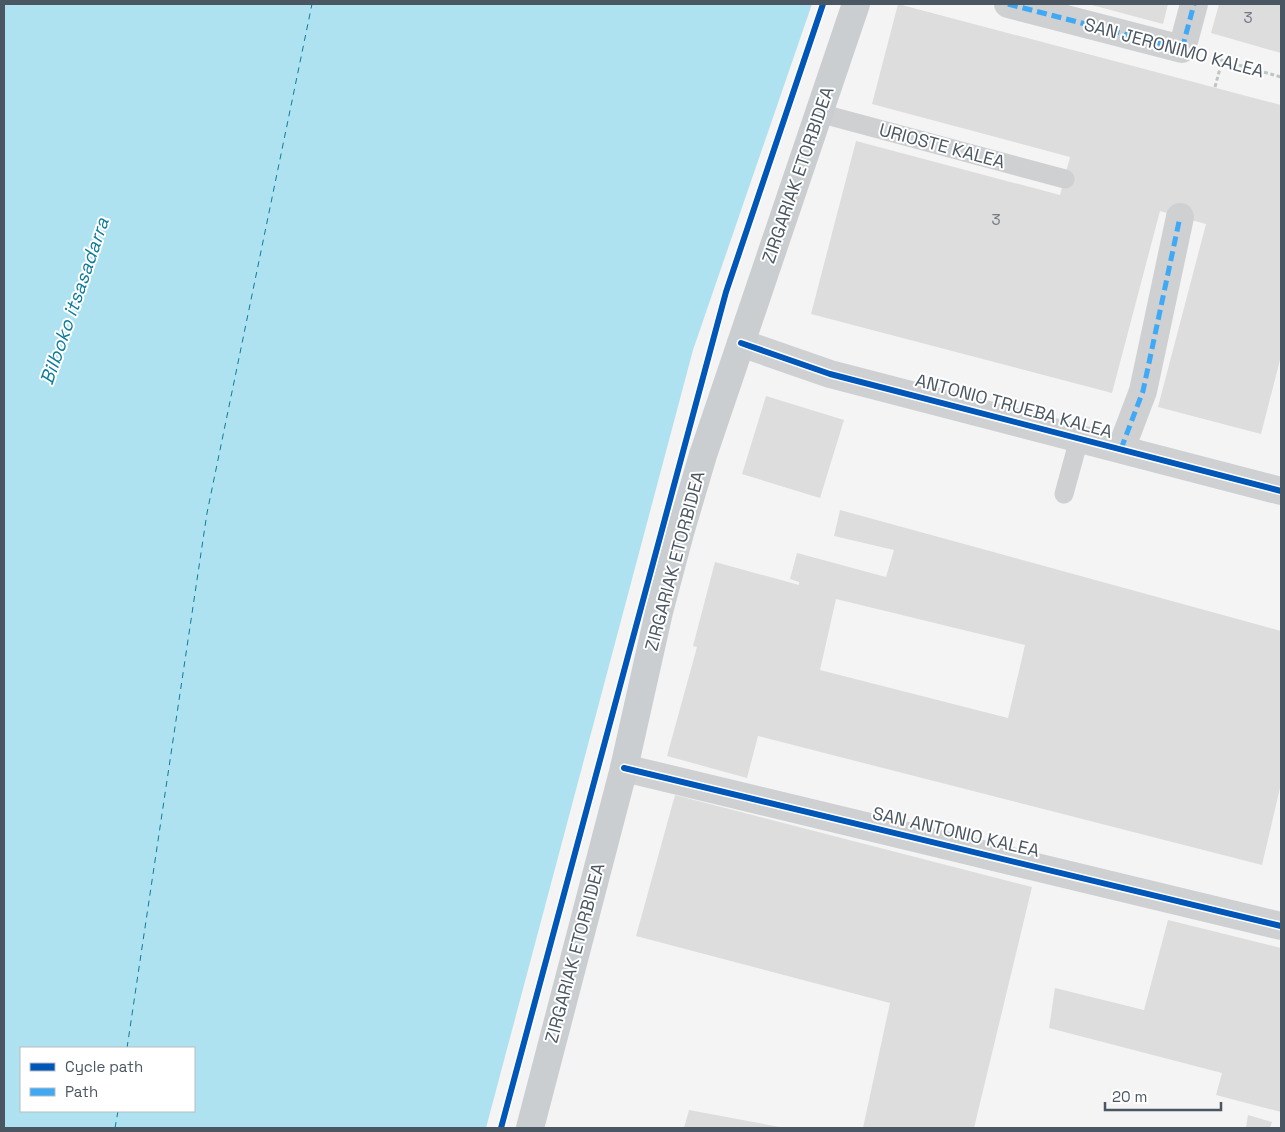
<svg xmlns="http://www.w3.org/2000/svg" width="1285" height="1132" font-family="'Space Grotesk',sans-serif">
	<rect width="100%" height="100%" fill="#f4f4f4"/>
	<!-- water -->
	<path fill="#aee2f0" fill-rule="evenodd" d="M 4,4 L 812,4 L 693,350 L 486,1128 L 4,1128 ZM 21,1048 L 194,1048 L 194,1111 L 21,1111 Z"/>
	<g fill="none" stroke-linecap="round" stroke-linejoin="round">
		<!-- ferry -->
		<path stroke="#0c7c9b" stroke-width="1" stroke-dasharray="6 5" stroke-linecap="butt" d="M 127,1048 L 207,513 L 312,4
			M 115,1128 L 118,1111"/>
	</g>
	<!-- building -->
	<path fill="#ddddde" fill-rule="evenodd" d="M 898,4 L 1281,105 L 1281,356 L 1261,434 L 1158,407 L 1206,224 L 1180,217 L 1160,211 L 1112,393 L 811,314 L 856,141 L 1060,195 L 1070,157 L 872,104 Z
		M 1088,4 L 1168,4 L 1163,24 Z
		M 1219,4 L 1281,4 L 1281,53 L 1211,33 Z
		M 766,396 L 844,420 L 820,498 L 742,474 Z
		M 840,510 L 1281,631 L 1281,789 L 1280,788 L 1262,865 L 758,736 L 747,778 L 667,756 L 697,647 L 693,646 L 715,562 L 799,585 L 799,582 L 790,579 L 797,553 L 886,577 L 894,550 L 834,536 ZM 836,599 L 1025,645 L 1008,718 L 820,670 Z
		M 675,795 L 1032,887 L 974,1128 L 863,1128 L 890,1003 L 636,936 Z
		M 1168,920 L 1281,948 L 1281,1112 L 1216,1095 L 1222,1073 L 1049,1028 L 1055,988 L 1144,1010 Z
		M 689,1110 L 780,1127 L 780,1128 L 684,1128 Z
		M 1248,1115 L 1272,1122 L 1270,1128 L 1246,1128 Z"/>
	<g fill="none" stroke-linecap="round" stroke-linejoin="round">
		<!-- path -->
		<path stroke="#bcc7c4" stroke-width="3" stroke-dasharray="4 2.5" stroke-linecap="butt" d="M 1214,58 L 1281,77
			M 1215,87 L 1222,61"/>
		<!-- service -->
		<path stroke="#ced0d2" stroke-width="19" d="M 819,113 L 1065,179
			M 1064,494 L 1079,439"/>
		<!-- minor -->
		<path stroke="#ced0d2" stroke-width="28" d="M 1008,4 L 1182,49 L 1194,4
			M 741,343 L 830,374 L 1281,491
			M 1121,449 L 1143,391 L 1180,217
			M 624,768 L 1281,926"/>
		<!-- primary -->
		<path stroke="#caced1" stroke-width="28" d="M 530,1128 L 624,768 L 659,612 L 680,533 L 703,455 L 856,4"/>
		<!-- quiet -->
		<path stroke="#3fa9f5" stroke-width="5" stroke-dasharray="10 5" stroke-linecap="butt" d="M 1008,4 L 1182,49 L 1194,4
			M 1121,449 L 1143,391 L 1180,217"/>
		<!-- cycleway casing -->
		<g stroke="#fff" stroke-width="9">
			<path id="cycleway" d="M 741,343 L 830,374 L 1281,491
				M 624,768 L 1281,926
				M 501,1128 L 726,292 L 823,4"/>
		</g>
		<!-- cycleway -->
		<use href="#cycleway" stroke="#0057b8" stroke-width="6"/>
	</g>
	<g text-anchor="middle" stroke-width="4" stroke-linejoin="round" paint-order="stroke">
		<!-- number labels -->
		<g font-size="15" fill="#707881">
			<text x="1248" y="23">3</text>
			<text x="996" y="225">3</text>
		</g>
		<!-- street labels -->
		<g font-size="18" fill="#4a5661" stroke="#fff">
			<text transform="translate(1174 48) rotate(15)" y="6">SAN JERONIMO KALEA</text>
			<text transform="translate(942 146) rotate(15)" y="6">URIOSTE KALEA</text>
			<text transform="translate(798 175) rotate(-71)" y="6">ZIRGARIAK ETORBIDEA</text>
			<text transform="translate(1014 406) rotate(15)" y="6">ANTONIO TRUEBA KALEA</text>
			<text transform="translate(675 561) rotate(-75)" y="6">ZIRGARIAK ETORBIDEA</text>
			<text transform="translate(956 832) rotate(13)" y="6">SAN ANTONIO KALEA</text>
			<text transform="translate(575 953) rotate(-75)" y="6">ZIRGARIAK ETORBIDEA</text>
		</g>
		<!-- water labels -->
		<g font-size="19" font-style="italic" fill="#0c7c9b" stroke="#fff">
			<text transform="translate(74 301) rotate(-71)" y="7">Bilboko itsasadarra</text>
		</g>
	</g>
	<!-- border -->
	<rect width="1285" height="1132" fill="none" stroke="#4a5661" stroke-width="10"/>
	<!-- legend -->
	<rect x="20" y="1047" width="175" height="65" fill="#ffffff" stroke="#b7bbc0"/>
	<rect x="30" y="1063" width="25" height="8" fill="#0057b8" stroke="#b7bbc0"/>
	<text x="65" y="1072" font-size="15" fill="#4a5661">Cycle path</text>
	<rect x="30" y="1088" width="25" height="8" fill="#3fa9f5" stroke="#b7bbc0"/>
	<text x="65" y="1097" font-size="15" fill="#4a5661">Path</text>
	<!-- scale -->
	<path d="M1105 1102v8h116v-8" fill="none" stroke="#4a5661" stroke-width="2.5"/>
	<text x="1112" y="1102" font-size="15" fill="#4a5661" stroke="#ffffff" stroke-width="4" paint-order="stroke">20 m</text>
</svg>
